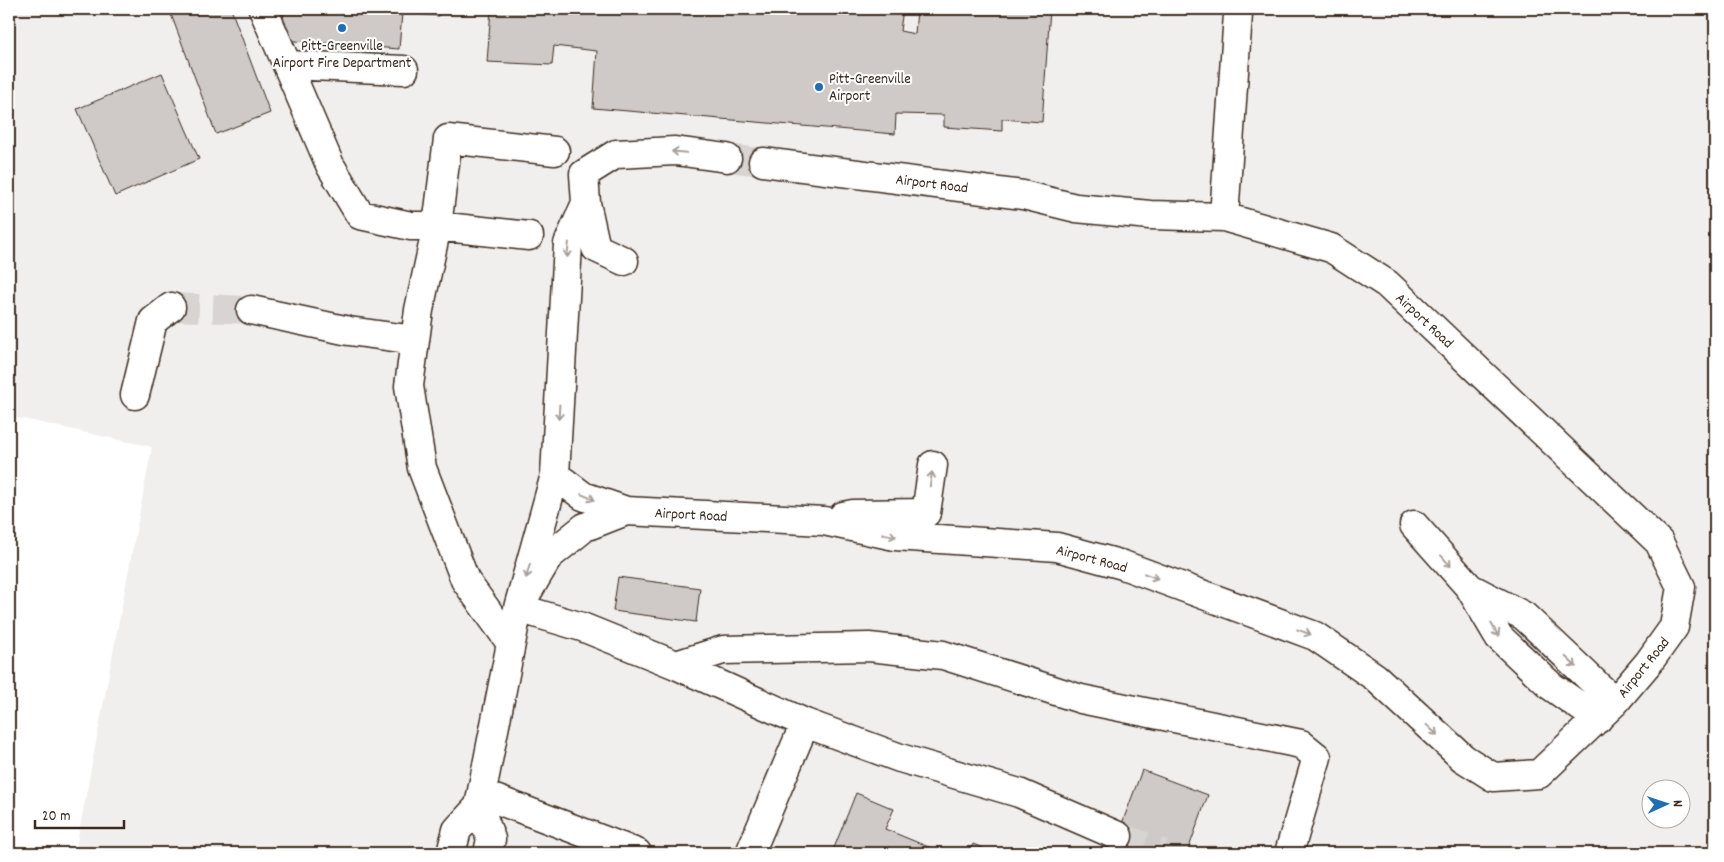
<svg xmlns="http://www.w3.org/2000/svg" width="1724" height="862" font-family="Dekko,sans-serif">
	<rect width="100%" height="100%" fill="#fff"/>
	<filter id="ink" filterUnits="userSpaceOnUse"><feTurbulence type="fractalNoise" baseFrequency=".02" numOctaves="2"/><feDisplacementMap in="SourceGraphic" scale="10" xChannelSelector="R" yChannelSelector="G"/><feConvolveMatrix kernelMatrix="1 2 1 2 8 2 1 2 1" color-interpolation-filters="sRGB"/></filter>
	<g filter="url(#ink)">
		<!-- built -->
		<path fill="#f1efee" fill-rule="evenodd" d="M 9,9 L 1715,9 L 1715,853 L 75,853 L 152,447 L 9,416 ZM 1652,790 L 1682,790 L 1682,820 L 1652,820 Z"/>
		<!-- building -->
		<path fill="#cfcac7" stroke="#3b2a1e" d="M 169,9 L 231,9 L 270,113 L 216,134 Z
			M 284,9 L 439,9 L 439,16 L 402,13 L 399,49 L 282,40 Z
			M 491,9 L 903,9 L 900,31 L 915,34 L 917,9 L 1050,9 L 1042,122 L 1002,119 L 1002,131 L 944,127 L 944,115 L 896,114 L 895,134 L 593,108 L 597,51 L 554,46 L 552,65 L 487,62 Z
			M 162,73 L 199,159 L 115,196 L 77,109 Z
			M 618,577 L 700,588 L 696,622 L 613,611 Z
			M 1142,770 L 1208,795 L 1187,853 L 1111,853 Z
			M 856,793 L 894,809 L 885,829 L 943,853 L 832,853 Z
			M 973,844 L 995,853 L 969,853 Z"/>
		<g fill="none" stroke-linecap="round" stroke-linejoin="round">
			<!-- minor-tunnel -->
			<path stroke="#d8d4d2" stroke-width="28" stroke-dasharray="28 14" stroke-linecap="butt" d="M 727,158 L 763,162
				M 171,307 L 251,310
				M 1118,836 L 1163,853"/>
			<!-- minor casing -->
			<g stroke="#3b2a1e" stroke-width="31">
				<path id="minor" d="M 263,9 L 330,165 L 360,215 L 411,226 L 437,226 L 529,236
					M 287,65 L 404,70
					M 727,158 L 675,151 L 616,154 L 584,174 L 586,203 L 568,244 L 555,475 L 518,608 L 549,556 L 585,527 L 626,511 L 824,521 L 895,536 L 1057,547 L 1123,565 L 1315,636 L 1375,677 L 1463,758 L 1493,777 L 1539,774 L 1615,702 L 1649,662 L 1674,627 L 1681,587 L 1659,542 L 1387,284 L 1331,248 L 1224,217 L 1150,215 L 1076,208 L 1023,195 L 763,162
					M 586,203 L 596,248 L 624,261
					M 1224,217 L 1238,14
					M 251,310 L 349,331 L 415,340
					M 135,395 L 153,321 L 171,307
					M 555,475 L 583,496 L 626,511
					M 843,516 L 853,514 L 926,513 L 933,465
					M 1414,525 L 1470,588 L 1524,616 L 1615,702
					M 1470,588 L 1499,637 L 1551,686 L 1598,719
					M 510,642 L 465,580 L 422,468 L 409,386 L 419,310 L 437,226 L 448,139 L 555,151
					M 676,665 L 723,650 L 869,647 L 943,655 L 1081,699 L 1301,744 L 1317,757 L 1289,853
					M 482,794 L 637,853
					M 479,806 L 491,839 L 488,853
					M 451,853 L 457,830 L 479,806 L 518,608 L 582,627 L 676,665 L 805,723 L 900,758 L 1019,793 L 1118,836
					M 750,853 L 805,723"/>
			</g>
			<!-- minor -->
			<use href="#minor" stroke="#fff" stroke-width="28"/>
		</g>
		<!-- one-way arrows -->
		<defs><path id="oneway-shaft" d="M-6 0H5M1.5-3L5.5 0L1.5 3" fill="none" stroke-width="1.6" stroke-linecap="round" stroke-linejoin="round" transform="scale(1.25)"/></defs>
		<g stroke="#a79f9a">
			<use href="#oneway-shaft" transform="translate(679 152) rotate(-175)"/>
			<use href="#oneway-shaft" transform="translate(568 250) rotate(97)"/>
			<use href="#oneway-shaft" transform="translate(559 412) rotate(93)"/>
			<use href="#oneway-shaft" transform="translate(931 479) rotate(-81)"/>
			<use href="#oneway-shaft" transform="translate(588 497) rotate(23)"/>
			<use href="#oneway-shaft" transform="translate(889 535) rotate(11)"/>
			<use href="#oneway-shaft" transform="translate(1446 561) rotate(48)"/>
			<use href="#oneway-shaft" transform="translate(528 571) rotate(106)"/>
			<use href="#oneway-shaft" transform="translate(1151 576) rotate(21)"/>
			<use href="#oneway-shaft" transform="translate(1495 630) rotate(60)"/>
			<use href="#oneway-shaft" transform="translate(1304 632) rotate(20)"/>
			<use href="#oneway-shaft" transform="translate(1571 662) rotate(44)"/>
			<use href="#oneway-shaft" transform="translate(1432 730) rotate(43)"/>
		</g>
	</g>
	<!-- markers -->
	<g fill="#1f6fb2" stroke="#fff" stroke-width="2">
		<circle cx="342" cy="28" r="5"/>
		<circle cx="819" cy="87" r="5"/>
	</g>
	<g text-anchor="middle" stroke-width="4" stroke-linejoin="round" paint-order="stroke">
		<!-- poi labels -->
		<g font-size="15" fill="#3b2a1e" stroke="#fff">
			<text x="342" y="50">Pitt-Greenville<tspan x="342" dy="17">Airport Fire Department</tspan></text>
			<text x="829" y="83" text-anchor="start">Pitt-Greenville<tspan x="829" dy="17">Airport</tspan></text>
		</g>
		<!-- street labels -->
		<g font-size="15" fill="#3b2a1e" stroke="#fff">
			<text transform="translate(932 183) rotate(7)" y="5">Airport Road</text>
			<text transform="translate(1425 320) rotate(43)" y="5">Airport Road</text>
			<text transform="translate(691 514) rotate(3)" y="5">Airport Road</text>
			<text transform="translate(1092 558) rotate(15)" y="5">Airport Road</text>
			<text transform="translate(1643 667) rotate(-51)" y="5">Airport Road</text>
		</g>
	</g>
	<!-- margin -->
	<rect width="1724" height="862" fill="none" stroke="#fff" stroke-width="30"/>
	<rect x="15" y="15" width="1694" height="832" fill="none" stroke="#3b2a1e" stroke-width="2" filter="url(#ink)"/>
	<!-- north arrow -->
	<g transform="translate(1666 804) rotate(87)"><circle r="24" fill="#ffffff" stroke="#b1aaa5"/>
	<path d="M0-4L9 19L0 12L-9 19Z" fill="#1f6fb2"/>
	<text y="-8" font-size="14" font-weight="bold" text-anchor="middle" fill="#3b2a1e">N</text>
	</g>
	<!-- scale -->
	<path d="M35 820v8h89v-8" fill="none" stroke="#3b2a1e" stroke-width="2.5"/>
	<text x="42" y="820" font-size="15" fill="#3b2a1e" stroke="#ffffff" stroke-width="4" paint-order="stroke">20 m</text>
</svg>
